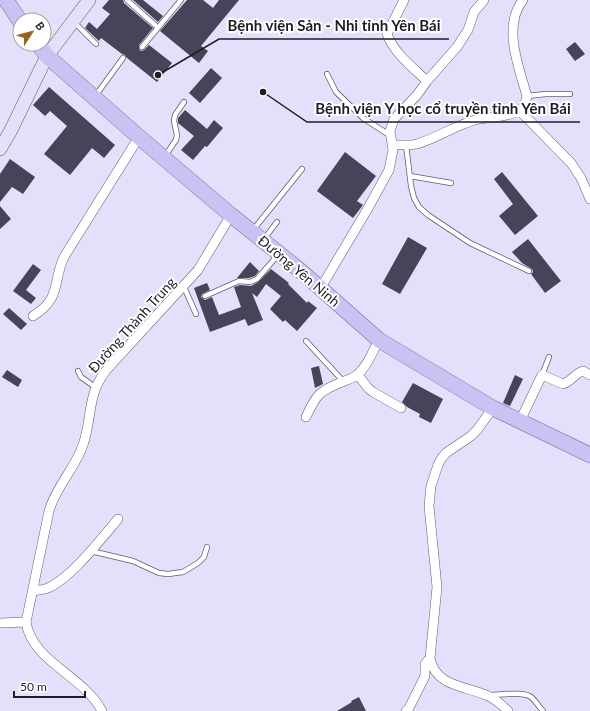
<svg xmlns="http://www.w3.org/2000/svg" width="590" height="711" font-family="Lato,sans-serif">
	<rect width="100%" height="100%" fill="#e2e0fa"/>
	<!-- building -->
	<path fill="#464459" d="M 109,0 L 123,0 L 124,3 L 153,28 L 139,45 L 139,49 L 141,51 L 144,50 L 149,45 L 172,63 L 157,82 L 127,58 L 125,55 L 122,54 L 101,38 L 99,41 L 85,28 L 89,22 L 97,29 L 110,14 L 102,8 Z
		M 133,0 L 143,0 L 163,16 L 158,22 Z
		M 187,0 L 203,0 L 213,8 L 219,0 L 239,0 L 201,46 L 208,51 L 199,63 L 160,31 Z
		M 575,42 L 585,54 L 575,61 L 566,49 Z
		M 211,68 L 222,78 L 200,103 L 189,93 Z
		M 49,87 L 115,145 L 104,158 L 92,148 L 70,175 L 44,154 L 67,126 L 50,111 L 45,116 L 33,105 Z
		M 185,110 L 207,129 L 214,120 L 223,128 L 207,147 L 205,146 L 193,160 L 181,150 L 194,136 L 178,123 L 178,118 Z
		M 345,152 L 376,176 L 357,201 L 363,205 L 353,218 L 317,191 Z
		M 10,159 L 35,177 L 23,194 L 12,187 L 0,202 L 0,174 Z
		M 502,172 L 538,216 L 515,235 L 499,216 L 513,204 L 494,179 Z
		M 0,206 L 11,219 L 0,229 Z
		M 408,237 L 427,248 L 400,294 L 382,284 Z
		M 528,239 L 561,281 L 545,293 L 531,274 L 533,272 L 532,269 L 522,263 L 512,252 Z
		M 250,262 L 259,271 L 255,276 L 249,278 L 237,278 Z
		M 33,264 L 41,270 L 26,290 L 36,298 L 31,304 L 13,291 Z
		M 271,269 L 289,283 L 288,284 L 307,303 L 308,301 L 317,308 L 297,331 L 285,320 L 283,322 L 270,309 L 281,296 L 266,284 L 257,297 L 252,293 L 263,320 L 248,326 L 245,319 L 210,332 L 194,288 L 207,283 L 210,290 L 202,294 L 201,297 L 205,300 L 212,297 L 219,315 L 241,307 L 234,287 L 240,285 L 251,286 L 258,282 Z
		M 9,308 L 27,324 L 21,330 L 3,314 Z
		M 319,366 L 323,384 L 315,388 L 311,368 Z
		M 7,370 L 22,380 L 18,387 L 2,377 Z
		M 515,375 L 523,379 L 510,406 L 503,403 Z
		M 413,383 L 443,399 L 431,423 L 419,417 L 420,414 L 407,407 L 402,402 Z
		M 359,697 L 366,711 L 337,711 L 352,702 L 351,701 Z"/>
	<g fill="none" stroke-linecap="round" stroke-linejoin="round">
		<!-- lane casing -->
		<g stroke="#5e5c72" stroke-width="6">
			<path id="lane" d="M 127,0 L 155,25
				M 74,22 L 96,44
				M 142,47 L 181,0
				M 327,74 L 336,92 L 363,118 L 391,136
				M 96,95 L 123,58
				M 527,96 L 546,94 L 570,94
				M 406,145 L 411,186 L 414,198 L 419,207 L 428,215 L 470,243 L 529,271
				M 165,156 L 176,140 L 177,135 L 174,121 L 175,115 L 184,102
				M 410,176 L 451,183
				M 253,230 L 302,169
				M 264,239 L 277,222
				M 184,287 L 196,314
				M 205,296 L 239,281 L 250,282 L 257,279 L 278,255
				M 306,341 L 343,381
				M 78,371 L 81,377 L 95,387
				M 542,375 L 549,357
				M 91,551 L 133,561 L 159,573 L 168,574 L 183,572 L 198,563 L 204,557 L 207,547
				M 489,695 C 499,695 523,691 531,697 C 535,700 539,707 543,711"/>
		</g>
		<!-- street casing -->
		<g stroke="#5e5c72" stroke-width="10">
			<path id="street" d="M 404,0 L 387,34 C 394,53 412,67 427,81
				M 519,110 L 571,163 L 581,178 L 590,199
				M 392,144 C 401,145 409,146 417,144 C 437,138 454,126 475,120 C 487,117 510,117 520,110 C 524,106 526,102 527,96 C 519,68 502,26 523,0
				M 320,289 L 367,210 L 389,170 L 393,150 L 390,131 L 394,119 L 417,95 L 427,81 L 457,47 L 468,30 L 474,12 L 484,0
				M 33,316 C 62,298 52,283 64,257 L 139,137
				M 358,375 L 368,388 L 373,392 L 401,408
				M 493,408 L 477,430 L 471,436 L 446,453 L 441,459 L 438,465 L 431,486 L 429,506 L 437,587 L 430,658 C 435,686 464,686 486,695 C 494,698 502,705 508,711
				M 306,417 C 316,395 319,391 342,382 C 347,380 354,378 358,374 C 368,366 373,350 379,340
				M 520,421 L 542,375 L 563,384 C 571,382 575,373 583,371 L 590,375
				M 33,591 C 37,590 41,590 45,589 C 68,582 102,538 118,519
				M 0,623 L 26,622
				M 102,711 C 83,675 32,662 26,622 L 49,511 C 56,486 75,469 83,445 C 93,416 86,393 109,367 L 198,270 L 231,215
				M 406,711 L 409,708 L 425,676 L 425,664 L 430,658"/>
		</g>
		<!-- secondary casing -->
		<g stroke="#5e5c72" stroke-width="14">
			<path id="secondary" d="M 0,149 L 10,132 L 47,56 L 89,0"/>
		</g>
		<!-- primary casing -->
		<g stroke="#766ea6" stroke-width="16">
			<path id="primary" d="M 6,0 L 20,21
				M 38,44 L 47,56 L 139,137 L 231,215 L 302,272 L 379,340 L 493,408 L 590,455"/>
		</g>
		<!-- lane -->
		<use href="#lane" stroke="#fff" stroke-width="4.5"/>
		<!-- street -->
		<use href="#street" stroke="#fff" stroke-width="9"/>
		<!-- secondary -->
		<use href="#secondary" stroke="#e4e0f9" stroke-width="13"/>
		<!-- primary -->
		<use href="#primary" stroke="#cac2f3" stroke-width="15"/>
	</g>
	<g text-anchor="middle" stroke-width="4" stroke-linejoin="round" paint-order="stroke">
		<!-- street labels -->
		<g font-size="14" fill="#1e1d27" stroke="#fff">
			<text transform="translate(299 271) rotate(40)" y="5">Đường Yên Ninh</text>
			<text transform="translate(132 325) rotate(-48)" y="5">Đường Thành Trung</text>
		</g>
	</g>
	<!-- callouts -->
	<path fill="none" stroke="#1e1d27" stroke-width="1.5" d="M158 75L219 39H449M263 92L307 122H580"/>
	<g fill="#1e1d27" stroke="#fff" stroke-width="1.5">
		<circle cx="158" cy="75" r="4"/>
		<circle cx="263" cy="92" r="4"/>
	</g>
	<g font-size="15" text-anchor="middle" font-weight="bold" fill="#1e1d27" stroke="#fff" stroke-width="4" stroke-linejoin="round" paint-order="stroke">
		<text x="334" y="31">Bệnh viện Sản - Nhi tỉnh Yên Bái</text>
		<text x="443" y="114">Bệnh viện Y học cổ truyền tỉnh Yên Bái</text>
	</g>
	<!-- north arrow -->
	<g transform="translate(32 32) rotate(54)"><circle r="19" fill="#ffffff" stroke="#a5a5a9"/>
	<path d="M0-3L7 15L0 10L-7 15Z" fill="#9a611f"/>
	<text y="-6" font-size="11" font-weight="bold" text-anchor="middle" fill="#1e1d27">B</text>
	</g>
	<!-- scale -->
	<path d="M14 691v6h71v-6" fill="none" stroke="#1e1d27" stroke-width="2"/>
	<text x="20" y="691" font-size="12" fill="#1e1d27" stroke="#ffffff" stroke-width="3" paint-order="stroke">50 m</text>
</svg>
